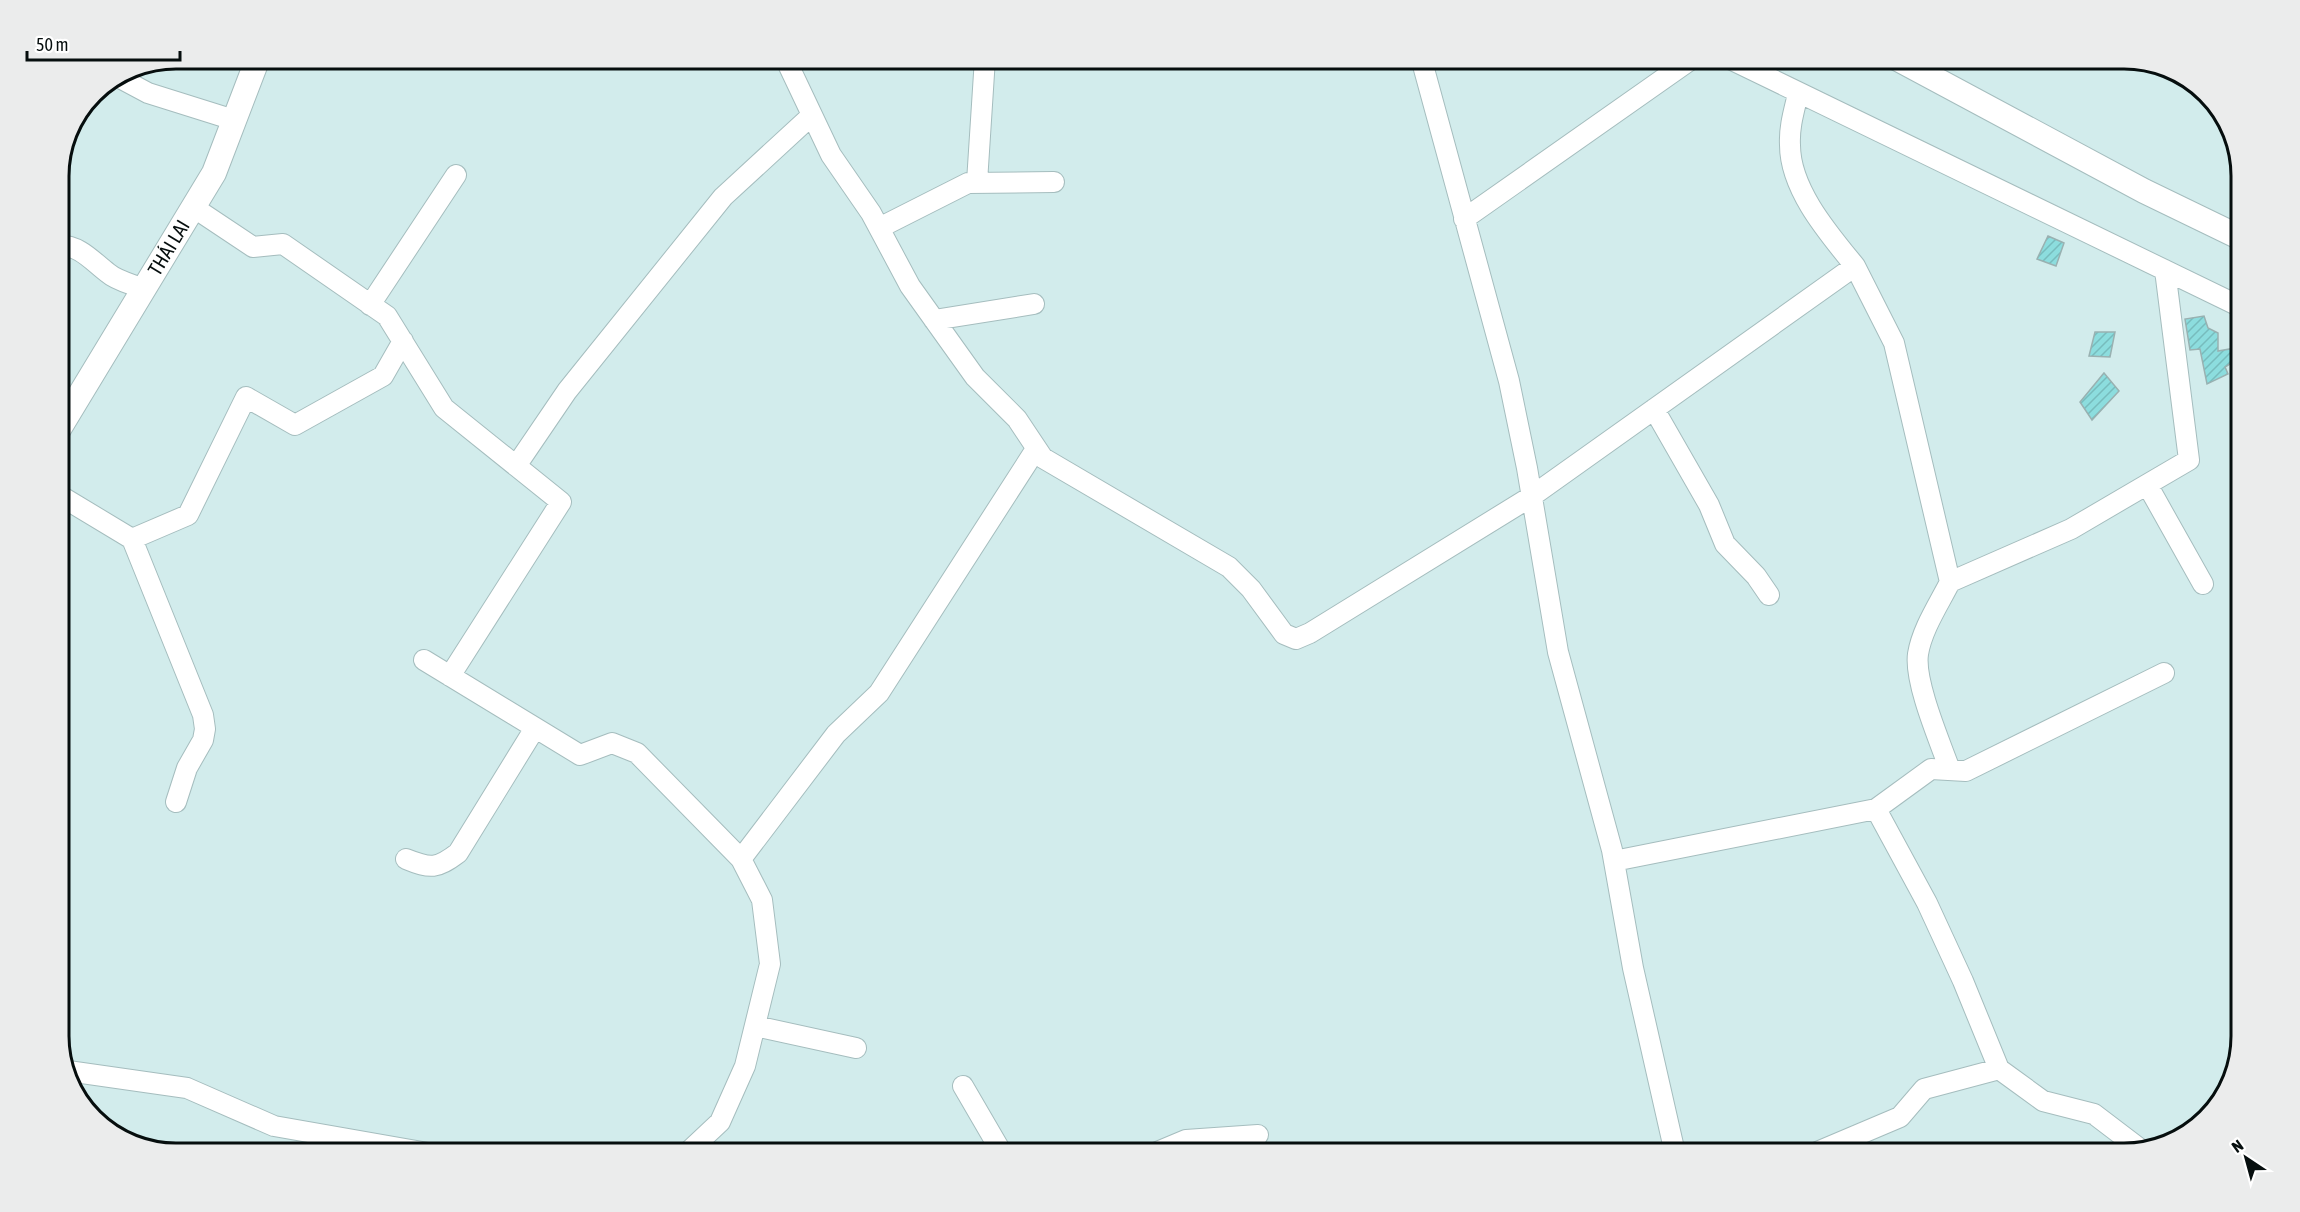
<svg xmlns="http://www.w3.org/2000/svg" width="2300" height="1212" font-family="'Asap Condensed',sans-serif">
	<defs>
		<pattern id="building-hatch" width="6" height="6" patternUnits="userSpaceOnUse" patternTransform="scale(1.5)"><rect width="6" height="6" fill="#8cddde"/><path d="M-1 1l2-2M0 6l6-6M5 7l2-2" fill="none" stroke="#77bcbd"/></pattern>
	</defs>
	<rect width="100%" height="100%" fill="#d2ecec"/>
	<!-- building -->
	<path fill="url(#building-hatch)" stroke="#99b1b1" stroke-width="1.5" d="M 2048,236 L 2064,243 L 2056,266 L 2037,259 Z
		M 2204,316 L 2208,328 L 2218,333 L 2218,351 L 2241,347 L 2241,357 L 2225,367 L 2228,374 L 2207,384 L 2200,349 L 2190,350 L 2185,319 Z
		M 2095,332 L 2115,332 L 2110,357 L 2089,356 Z
		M 2104,373 L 2119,391 L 2092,420 L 2080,402 Z"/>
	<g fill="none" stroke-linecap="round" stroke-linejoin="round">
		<!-- minor casing -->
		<g stroke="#a5bdbe" stroke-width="22">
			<path id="minor" d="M 785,58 L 831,155 L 871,213 L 910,286 L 975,377 L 1017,419 L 1043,458 L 1229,567 L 1251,589 L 1284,634 L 1296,639 L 1310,633 L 1532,496 L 1855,266 L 1894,343 L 1950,582 L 2071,529 L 2189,460 L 2165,270
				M 1421,58 L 1509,381 L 1527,468 L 1558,652 L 1612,850 L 1633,968 L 1675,1153
				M 1728,58 L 2241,307
				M 118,77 L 148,93 L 234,120
				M 1798,94 C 1794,111 1789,127 1790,145 C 1790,189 1828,233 1855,266
				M 977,182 L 985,58
				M 193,207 L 253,247 L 283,244 L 387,316 L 444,408 L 561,502 L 450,676
				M 1464,219 L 1693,58
				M 879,228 L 968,183 L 1054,182
				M 59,245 C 81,246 92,261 108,273 C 117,281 132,284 144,289
				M 370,305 L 456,175
				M 934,320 L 1034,304
				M 1654,409 L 1709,505 L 1725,544 L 1756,576 L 1769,595
				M 516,466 L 567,391 L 723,197 L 811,116
				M 2148,486 L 2203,584
				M 59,495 L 132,539 L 188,515 L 246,397 L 295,425 L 383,376 L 403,341
				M 132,539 L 203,715 L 205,729 L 203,740 L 187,768 L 176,802
				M 424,660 L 580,755 L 612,743 L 637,753 L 741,859 L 762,900 L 770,964 L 745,1066 L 720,1122 L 687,1153
				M 1950,770 C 1940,742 1914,682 1918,654 C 1922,629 1939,604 1950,582
				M 1876,809 L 1927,903 L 1963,981 L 1999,1069 L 2043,1101 L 2094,1114 L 2140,1149
				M 406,859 C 431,869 437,869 458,853 L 535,728
				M 741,859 L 836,734 L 879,693 L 1036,449
				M 1614,861 L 1876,809 L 1931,769 L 1966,771 L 2164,673
				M 755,1026 L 856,1048
				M 68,1071 L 187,1088 L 274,1126 L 428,1153
				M 963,1086 L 1002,1153
				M 1155,1153 L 1186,1140 L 1258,1135
				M 1815,1153 L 1900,1117 L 1924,1089 L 1999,1069"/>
		</g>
		<!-- tertiary casing -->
		<g stroke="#a5bdbe" stroke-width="26">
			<g id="tertiary">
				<path d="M 1896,58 L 2144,191 L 2241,238"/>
				<path id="s1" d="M 59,429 L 214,173 L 258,58"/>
			</g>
		</g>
		<!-- minor -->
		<use href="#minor" stroke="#fff" stroke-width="20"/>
		<!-- tertiary -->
		<use href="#tertiary" stroke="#fff" stroke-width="24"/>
	</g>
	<g text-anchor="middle" stroke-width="4.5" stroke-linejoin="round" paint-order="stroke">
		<!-- street labels -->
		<g font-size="20" fill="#060e0e" stroke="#fff">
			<text dy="7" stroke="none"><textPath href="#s1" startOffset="212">THÁI LAI</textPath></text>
		</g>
	</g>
	<!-- crop -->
	<path d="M0 0H2300V1212H0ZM176 69H2124A107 107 0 0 1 2231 176V1036A107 107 0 0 1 2124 1143H176A107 107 0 0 1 69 1036V176A107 107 0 0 1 176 69Z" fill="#ebecec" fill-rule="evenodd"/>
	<path fill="none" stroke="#060e0e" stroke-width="3" d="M176 69H2124A107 107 0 0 1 2231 176V1036A107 107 0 0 1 2124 1143H176A107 107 0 0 1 69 1036V176A107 107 0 0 1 176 69Z"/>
	<!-- north arrow -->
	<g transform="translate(2246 1158) rotate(324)" stroke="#ffffff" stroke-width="4.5" paint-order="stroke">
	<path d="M0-4.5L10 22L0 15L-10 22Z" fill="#060e0e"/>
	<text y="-9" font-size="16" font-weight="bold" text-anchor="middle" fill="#060e0e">N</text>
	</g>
	<!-- scale -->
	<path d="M27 51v9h153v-9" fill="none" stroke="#060e0e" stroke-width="3"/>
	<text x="36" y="51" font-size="18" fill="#060e0e" stroke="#ffffff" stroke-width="4.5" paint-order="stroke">50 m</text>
</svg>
